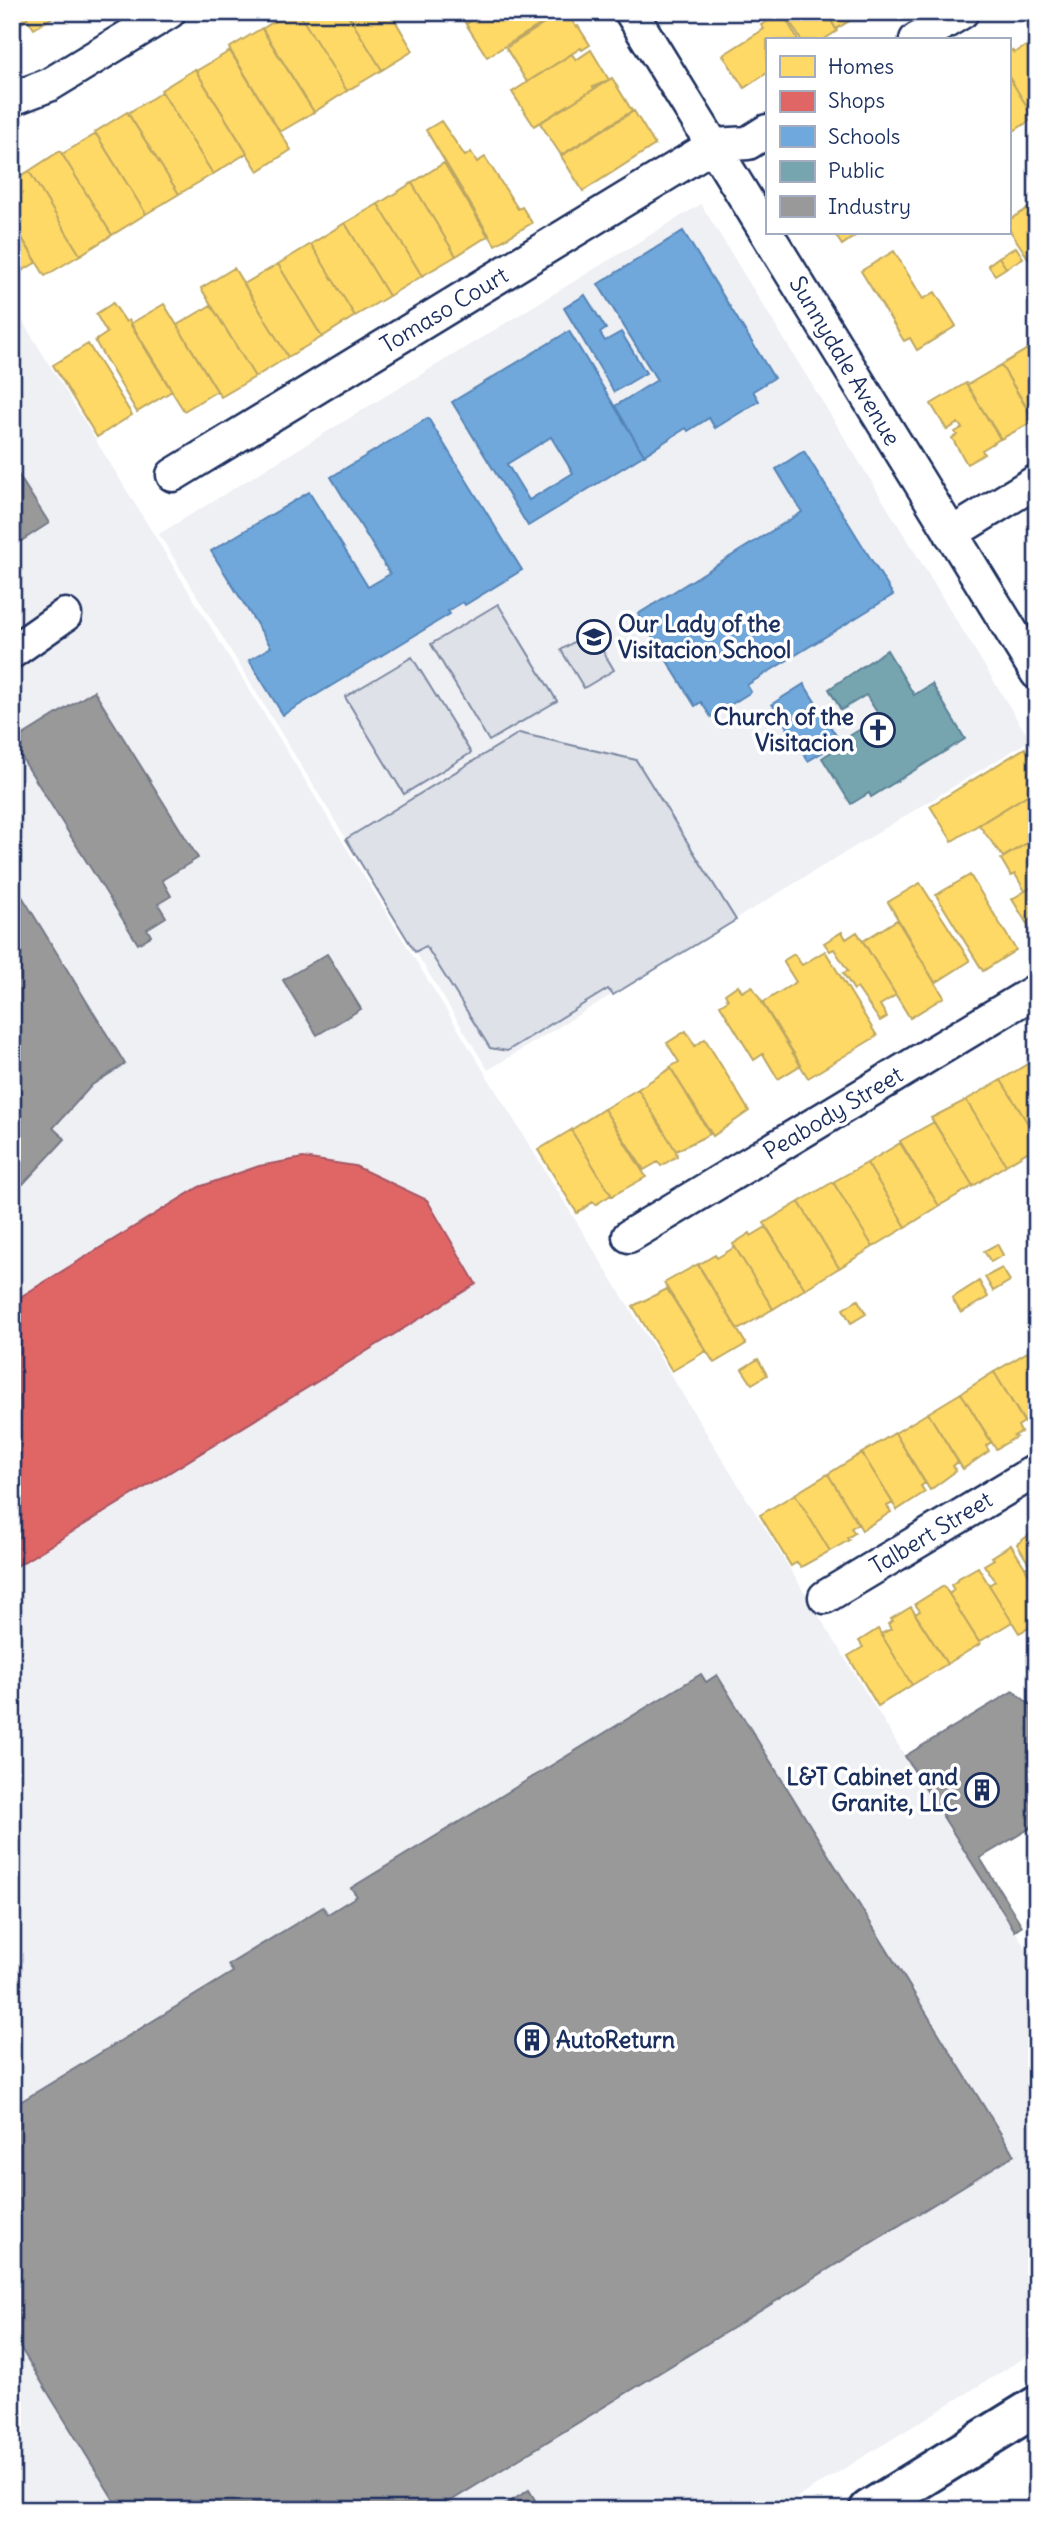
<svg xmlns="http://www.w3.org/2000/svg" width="1049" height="2522" font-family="Delius,sans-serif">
	<rect width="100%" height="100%" fill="#fff"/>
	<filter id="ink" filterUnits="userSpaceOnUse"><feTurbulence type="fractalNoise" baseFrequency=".0143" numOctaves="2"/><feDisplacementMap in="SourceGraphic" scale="14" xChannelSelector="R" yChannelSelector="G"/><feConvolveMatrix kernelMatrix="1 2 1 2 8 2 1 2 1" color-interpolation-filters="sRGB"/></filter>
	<g filter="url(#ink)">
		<!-- built -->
		<path fill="#eff0f4" d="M 701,204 L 1030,740 L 488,1070 L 159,534 Z
			M 12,304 L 905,1756 L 1037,1966 L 1037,2350 L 777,2510 L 12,2510 Z"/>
		<!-- green -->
		<path fill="#dee1e7" stroke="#7c88a2" stroke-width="2" d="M 498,604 L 557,701 L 489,741 L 431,644 Z
			M 591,631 L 614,670 L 584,688 L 561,650 Z
			M 412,657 L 471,753 L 404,794 L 345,697 Z
			M 519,733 L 636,760 L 736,920 L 613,995 L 608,989 L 507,1051 L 490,1048 L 426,946 L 415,952 L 346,839 Z"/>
		<!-- homes -->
		<path fill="#ffd966" stroke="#bba664" stroke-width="2" d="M 12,12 L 23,12 L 28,19 L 12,29 Z
			M 23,12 L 61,12 L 34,29 Z
			M 289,12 L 298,12 L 347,91 L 314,112 L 262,29 Z
			M 298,12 L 346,12 L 382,70 L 347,91 Z
			M 346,12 L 390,12 L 413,51 L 382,70 Z
			M 459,12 L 485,12 L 466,24 Z
			M 485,12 L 561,12 L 487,57 L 466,24 Z
			M 563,12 L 567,12 L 576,27 L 578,26 L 590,45 L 582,50 L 581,48 L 527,82 L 506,48 Z
			M 782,12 L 798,40 L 767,40 L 767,73 L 744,88 L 723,55 L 764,29 L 761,25 Z
			M 784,12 L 826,12 L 837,31 L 823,40 L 801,40 Z
			M 826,12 L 858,12 L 859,15 L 836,29 Z
			M 262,28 L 314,112 L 280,132 L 229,48 Z
			M 1033,42 L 1037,48 L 1037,116 L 1034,118 L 1009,77 L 1009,52 L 1012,50 L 1014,53 Z
			M 591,50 L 609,80 L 593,87 L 594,89 L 534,126 L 512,92 L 572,54 L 576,60 Z
			M 230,51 L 291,150 L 258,171 L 196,71 Z
			M 195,69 L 247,153 L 213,174 L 161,90 Z
			M 1009,77 L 1034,118 L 1009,134 Z
			M 612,78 L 632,111 L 561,155 L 540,123 Z
			M 162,92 L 213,174 L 179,194 L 128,113 Z
			M 634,111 L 655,145 L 583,191 L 561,156 Z
			M 127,112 L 179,194 L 146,214 L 95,132 Z
			M 441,121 L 465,156 L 471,152 L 477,162 L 485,157 L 518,209 L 522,207 L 532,223 L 495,245 L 426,130 Z
			M 96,134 L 146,214 L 112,235 L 62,154 Z
			M 60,151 L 112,235 L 80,255 L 29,171 Z
			M 444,163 L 488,236 L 456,256 L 412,183 Z
			M 29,171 L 80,255 L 45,276 L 12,222 L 12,181 Z
			M 412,183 L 456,256 L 422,276 L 378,204 Z
			M 1037,203 L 1037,257 L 1030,261 L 1009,229 L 1009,220 Z
			M 378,204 L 422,276 L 389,296 L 345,223 Z
			M 12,222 L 37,262 L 12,277 Z
			M 345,223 L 389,296 L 355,316 L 311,244 Z
			M 834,233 L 857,233 L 858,234 L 842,245 Z
			M 311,244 L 355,316 L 322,337 L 278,264 Z
			M 1016,247 L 1023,258 L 1006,268 L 999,257 Z
			M 894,251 L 923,299 L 935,292 L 956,326 L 917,350 L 910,338 L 904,341 L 861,271 Z
			M 999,257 L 1006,268 L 995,275 L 988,265 Z
			M 278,264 L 322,337 L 288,357 L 244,284 Z
			M 234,268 L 288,357 L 255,377 L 201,288 Z
			M 113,303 L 126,322 L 129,320 L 172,391 L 137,412 L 95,341 L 107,333 L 96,314 Z
			M 164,304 L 217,391 L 184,411 L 130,324 Z
			M 211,305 L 255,377 L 221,397 L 177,325 Z
			M 88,344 L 132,415 L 97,437 L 53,365 Z
			M 1034,345 L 1037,348 L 1037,419 L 1035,421 L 1001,365 Z
			M 1001,365 L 1034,421 L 1001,439 L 967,385 Z
			M 966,383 L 1000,439 L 982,450 L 984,454 L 967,464 L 952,438 L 957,435 L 955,432 L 962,428 L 958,423 L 947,430 L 931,404 Z
			M 1025,748 L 1037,768 L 1037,789 L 952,841 L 930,806 Z
			M 1037,789 L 1037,837 L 1003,857 L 979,825 Z
			M 1037,837 L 1037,884 L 1025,891 L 1015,874 L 1011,876 L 1001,859 Z
			M 970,875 L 1016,950 L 983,971 L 936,895 Z
			M 920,883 L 970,961 L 935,983 L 888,902 Z
			M 1037,884 L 1037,936 L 1035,937 L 1012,899 Z
			M 897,920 L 944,997 L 910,1018 L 863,941 Z
			M 842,932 L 846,939 L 857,932 L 896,995 L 880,1005 L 887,1017 L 880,1021 L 857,988 L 854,990 L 843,973 L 848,971 L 834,949 L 830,951 L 824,943 Z
			M 825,951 L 877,1036 L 808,1078 L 762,1003 L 796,982 L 783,961 L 794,954 L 802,965 Z
			M 738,985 L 742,992 L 752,986 L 801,1065 L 778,1079 L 763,1054 L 754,1060 L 720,1005 L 728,1000 L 725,994 Z
			M 686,1031 L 695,1046 L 705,1039 L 749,1111 L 713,1136 L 670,1067 L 679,1062 L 667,1043 Z
			M 1034,1060 L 1037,1064 L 1037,1138 L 1001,1080 Z
			M 671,1068 L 710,1134 L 676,1151 L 638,1089 Z
			M 1001,1080 L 1037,1138 L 1037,1146 L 1006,1165 L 966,1100 Z
			M 638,1089 L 676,1151 L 677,1156 L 661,1166 L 658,1162 L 644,1170 L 604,1109 Z
			M 966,1100 L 1006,1165 L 973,1186 L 931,1118 Z
			M 604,1109 L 646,1177 L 612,1196 L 571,1130 Z
			M 934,1122 L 973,1186 L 939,1206 L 900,1141 Z
			M 571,1130 L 611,1195 L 595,1205 L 593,1202 L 577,1213 L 538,1150 Z
			M 900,1143 L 939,1206 L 906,1227 L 867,1163 Z
			M 867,1163 L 906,1227 L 873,1247 L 833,1182 Z
			M 833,1182 L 873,1247 L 839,1268 L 799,1202 Z
			M 799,1202 L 839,1268 L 805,1289 L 764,1223 Z
			M 766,1227 L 805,1289 L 773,1309 L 733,1244 L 750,1233 L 751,1236 Z
			M 997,1244 L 1003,1255 L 991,1262 L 984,1251 Z
			M 735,1247 L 773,1309 L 738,1330 L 698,1265 L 715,1255 L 717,1258 Z
			M 698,1264 L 746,1344 L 714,1363 L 664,1283 Z
			M 1002,1268 L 1010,1281 L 993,1291 L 985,1277 Z
			M 979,1281 L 988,1297 L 961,1313 L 952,1298 Z
			M 667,1289 L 706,1351 L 672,1371 L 633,1306 Z
			M 858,1300 L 866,1314 L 851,1323 L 843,1309 Z
			M 1029,1351 L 1037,1364 L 1037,1424 L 1029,1429 L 994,1372 Z
			M 758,1359 L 767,1375 L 752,1384 L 742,1369 Z
			M 994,1372 L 1024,1422 L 1018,1426 L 1021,1432 L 1014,1436 L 1016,1437 L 996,1449 L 961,1393 Z
			M 961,1393 L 991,1442 L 986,1446 L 989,1451 L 963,1469 L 928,1413 Z
			M 928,1413 L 958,1462 L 953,1466 L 956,1471 L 930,1490 L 895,1433 Z
			M 895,1433 L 925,1483 L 921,1486 L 925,1492 L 897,1510 L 862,1453 Z
			M 862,1453 L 893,1503 L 887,1506 L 891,1512 L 862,1530 L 828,1474 Z
			M 828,1474 L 858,1524 L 851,1528 L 855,1533 L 847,1538 L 849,1540 L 830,1551 L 795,1494 Z
			M 795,1494 L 830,1551 L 801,1567 L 797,1562 L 791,1566 L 760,1515 Z
			M 1037,1529 L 1037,1587 L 1025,1568 L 1030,1566 L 1017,1544 Z
			M 1011,1545 L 1037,1587 L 1037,1624 L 1019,1633 L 989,1585 L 995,1581 L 984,1565 L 994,1559 L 992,1557 Z
			M 978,1567 L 1012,1622 L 979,1642 L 949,1594 L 954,1590 L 951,1585 L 958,1580 L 957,1579 Z
			M 944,1586 L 980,1644 L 947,1664 L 915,1614 L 920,1611 L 915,1604 Z
			M 911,1607 L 947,1664 L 912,1685 L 881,1634 L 891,1629 L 888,1624 L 893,1621 L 891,1619 Z
			M 878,1629 L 912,1685 L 878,1706 L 848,1656 L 863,1647 L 859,1641 Z"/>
		<!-- shops -->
		<path fill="#e06666" stroke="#a55664" stroke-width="2" d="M 303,1158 L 355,1166 L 427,1200 L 476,1284 L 12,1569 L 12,1302 L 199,1187 L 259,1166 Z"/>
		<!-- schools -->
		<path fill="#6fa8dc" stroke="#5684b6" stroke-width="2" fill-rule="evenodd" d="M 683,231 L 774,378 L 753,391 L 759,401 L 715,428 L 709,418 L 688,431 L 686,428 L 644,455 L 615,406 L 657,380 L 598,284 Z
			M 585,295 L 606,329 L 600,333 L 605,341 L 621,332 L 646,373 L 614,392 L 564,308 Z
			M 569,331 L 644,455 L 528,526 L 452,402 ZM 551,437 L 573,473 L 529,500 L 507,464 Z
			M 428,418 L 522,570 L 465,605 L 463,602 L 448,611 L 450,614 L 283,715 L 249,660 L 271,647 L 211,551 L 309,492 L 368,587 L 390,574 L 331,477 Z
			M 804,451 L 893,595 L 747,685 L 751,692 L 711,717 L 701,702 L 695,706 L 638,614 L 802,512 L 776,469 Z
			M 804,684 L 840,742 L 808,761 L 772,704 Z"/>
		<!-- public -->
		<path fill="#76a5af" stroke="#5b8297" stroke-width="2" d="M 887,650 L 914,695 L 932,684 L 965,739 L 871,797 L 869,793 L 851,804 L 822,758 L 840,746 L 838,743 L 880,717 L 866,695 L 841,710 L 829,689 Z"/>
		<!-- industry -->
		<path fill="#999" stroke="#737987" stroke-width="2" d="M 12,465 L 49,523 L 12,547 Z
			M 94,691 L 198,858 L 162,880 L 171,896 L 158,904 L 166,917 L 147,929 L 151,936 L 138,944 L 12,742 Z
			M 12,880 L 125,1064 L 92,1085 L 53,1128 L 65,1139 L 23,1184 L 12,1173 Z
			M 327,954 L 361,1009 L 317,1035 L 283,980 Z
			M 701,1674 L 706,1682 L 717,1675 L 1014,2155 L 436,2510 L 120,2510 L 12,2334 L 12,2107 L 233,1972 L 228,1965 L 323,1907 L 328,1914 L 357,1896 L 351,1888 Z
			M 1013,1691 L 1037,1710 L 1037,1824 L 980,1858 L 1022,1926 L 1015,1931 L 905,1756 Z
			M 529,2490 L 541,2510 L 497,2510 Z"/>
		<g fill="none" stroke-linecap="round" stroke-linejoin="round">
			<!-- street casing -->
			<g stroke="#1b2f5e" stroke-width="37">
				<path id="street" d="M 631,12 L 1037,673
					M 916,40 L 962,12
					M 12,99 L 49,85 L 169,12
					M 173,475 L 714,145 L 748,143 L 767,131
					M 951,534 L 1037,481
					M 12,652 L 65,615
					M 629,1236 L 1037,990
					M 825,1597 L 1037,1470"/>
			</g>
			<!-- primary casing -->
			<g stroke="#1b2f5e" stroke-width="44">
				<path id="primary" d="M 869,2510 L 1037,2406"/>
			</g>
			<!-- street -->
			<use href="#street" stroke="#fff" stroke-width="32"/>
			<!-- primary -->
			<use href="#primary" stroke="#fff" stroke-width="38"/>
		</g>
	</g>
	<!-- icons -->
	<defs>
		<g id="school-ring" transform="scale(1.75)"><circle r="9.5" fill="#fff" stroke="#1b2f5e" stroke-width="1.5"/><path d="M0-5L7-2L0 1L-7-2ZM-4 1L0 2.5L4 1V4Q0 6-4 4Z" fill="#1b2f5e"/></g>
		<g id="church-ring" transform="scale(1.75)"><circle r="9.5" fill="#fff" stroke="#1b2f5e" stroke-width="1.5"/><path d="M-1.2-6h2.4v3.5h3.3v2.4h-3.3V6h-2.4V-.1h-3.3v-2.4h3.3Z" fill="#1b2f5e"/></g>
		<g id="building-ring" transform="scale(1.75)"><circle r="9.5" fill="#fff" stroke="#1b2f5e" stroke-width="1.5"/><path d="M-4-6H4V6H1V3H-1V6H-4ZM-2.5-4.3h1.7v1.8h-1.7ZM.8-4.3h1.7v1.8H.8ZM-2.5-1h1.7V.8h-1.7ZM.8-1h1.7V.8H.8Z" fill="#1b2f5e"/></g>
	</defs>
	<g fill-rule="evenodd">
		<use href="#school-ring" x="594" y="637"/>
		<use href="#church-ring" x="878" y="730"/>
		<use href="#building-ring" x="982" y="1790"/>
		<use href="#building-ring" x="532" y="2040"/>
	</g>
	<g text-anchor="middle" stroke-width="7" stroke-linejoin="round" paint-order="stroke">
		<!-- street labels -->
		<g font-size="23" fill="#1b2f5e" stroke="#fff">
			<text transform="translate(444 310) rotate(-31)" y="8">Tomaso Court</text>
			<text transform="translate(845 361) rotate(59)" y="8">Sunnydale Avenue</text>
			<text transform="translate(833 1113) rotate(-31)" y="8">Peabody Street</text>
			<text transform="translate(931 1533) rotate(-31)" y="8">Talbert Street</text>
		</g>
		<!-- poi labels -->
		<g font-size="23" font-weight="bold" fill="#1b2f5e" stroke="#fff" text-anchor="start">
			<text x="618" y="632">Our Lady of the<tspan x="618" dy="26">Visitacion School</tspan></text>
			<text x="854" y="725" text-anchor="end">Church of the<tspan x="854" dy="26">Visitacion</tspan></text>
			<text x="958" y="1785" text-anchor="end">L&amp;T Cabinet and<tspan x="958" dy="26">Granite, LLC</tspan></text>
			<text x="556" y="2048">AutoReturn</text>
		</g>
	</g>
	<!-- margin -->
	<rect width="1049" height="2522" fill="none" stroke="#fff" stroke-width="42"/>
	<rect x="21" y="21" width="1007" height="2480" fill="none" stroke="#1b2f5e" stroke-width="2.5" filter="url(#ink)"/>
	<!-- legend -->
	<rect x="766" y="38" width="245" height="196" fill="#ffffff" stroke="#a4acbf" stroke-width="2"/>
	<rect x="780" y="56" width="35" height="21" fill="#ffd966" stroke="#a4acbf" stroke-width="2"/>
	<text x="828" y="74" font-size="21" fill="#1b2f5e">Homes</text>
	<rect x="780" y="91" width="35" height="21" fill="#e06666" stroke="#a4acbf" stroke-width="2"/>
	<text x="828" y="108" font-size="21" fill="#1b2f5e">Shops</text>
	<rect x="780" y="126" width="35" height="21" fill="#6fa8dc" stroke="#a4acbf" stroke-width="2"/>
	<text x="828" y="144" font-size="21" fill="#1b2f5e">Schools</text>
	<rect x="780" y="161" width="35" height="21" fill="#76a5af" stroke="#a4acbf" stroke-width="2"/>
	<text x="828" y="178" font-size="21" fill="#1b2f5e">Public</text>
	<rect x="780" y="196" width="35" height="21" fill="#999999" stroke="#a4acbf" stroke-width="2"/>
	<text x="828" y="214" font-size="21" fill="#1b2f5e">Industry</text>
</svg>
